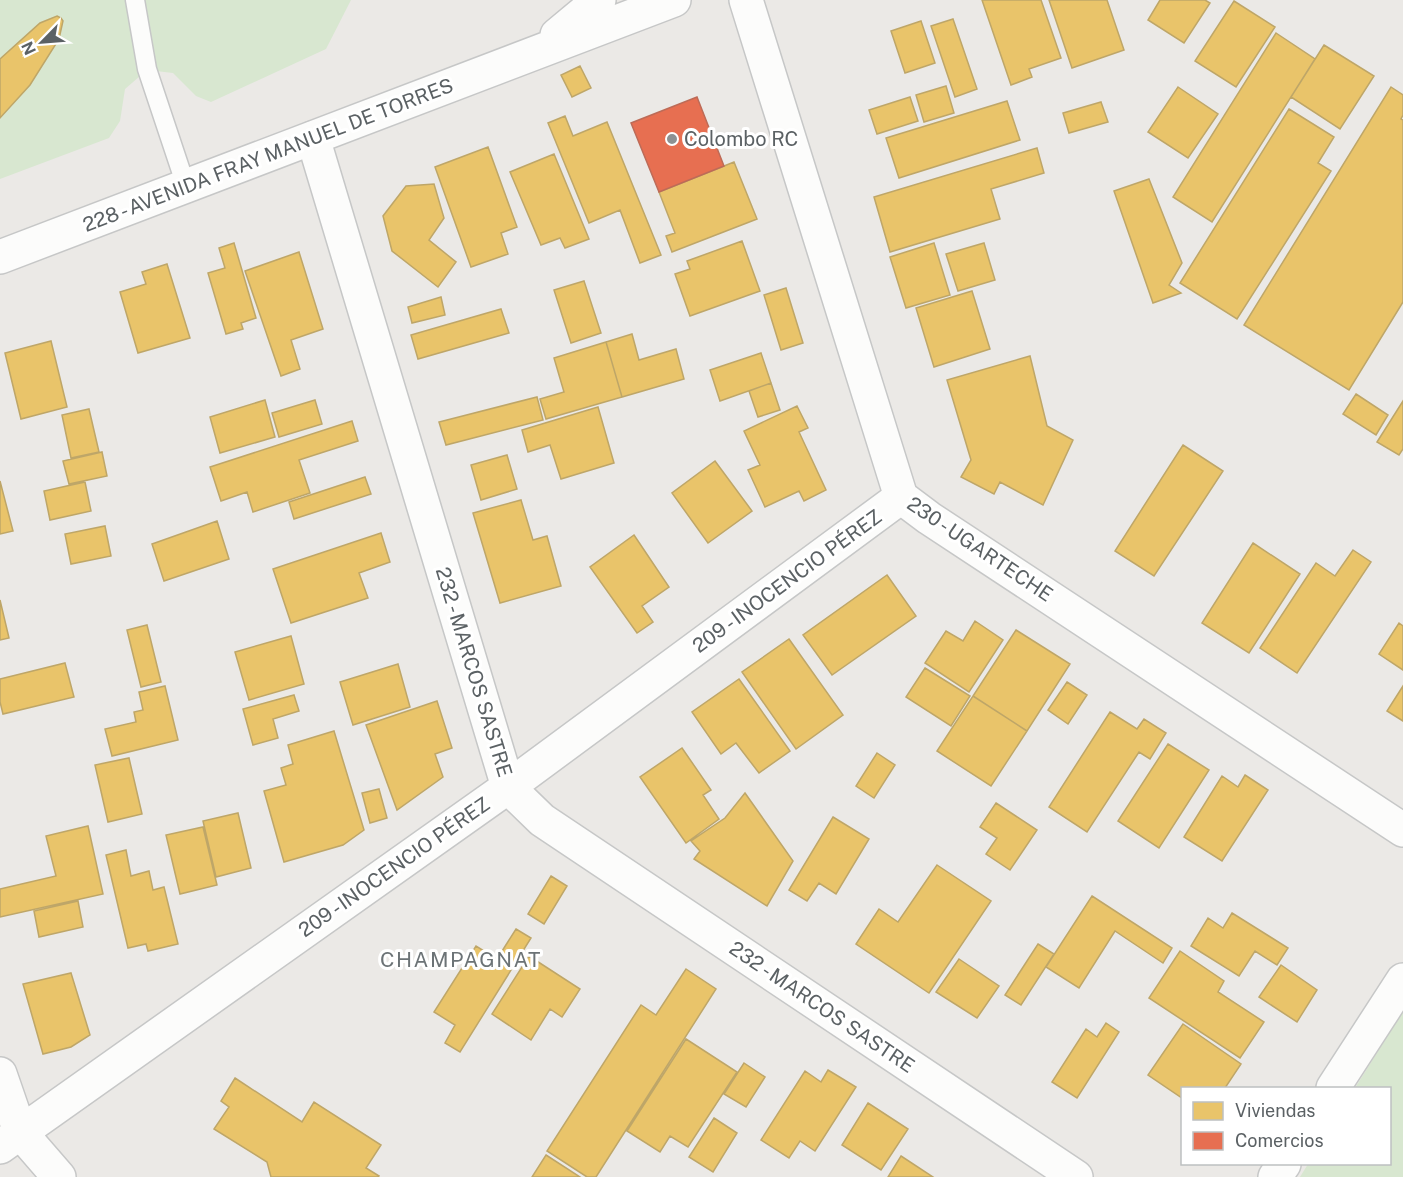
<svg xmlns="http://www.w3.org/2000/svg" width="1403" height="1177" font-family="'Public Sans',sans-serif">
	<rect width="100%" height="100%" fill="#ebe9e6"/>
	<!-- green -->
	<path fill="#d8e7d0" d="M 0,0 L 351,0 L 326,49 L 211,102 L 196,96 L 173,73 L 147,70 L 125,89 L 120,121 L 109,138 L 0,179 Z
		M 1403,1011 L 1403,1177 L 1300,1177 L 1308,1164 L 1390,1164 L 1390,1088 L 1355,1088 Z"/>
	<!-- homes -->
	<path fill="#e9c46a" stroke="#bea668" stroke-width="1.5" d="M 982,0 L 1041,0 L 1061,58 L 1029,69 L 1032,77 L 1011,85 Z
		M 1049,0 L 1107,0 L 1124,50 L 1072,68 Z
		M 1160,0 L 1205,0 L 1210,3 L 1184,43 L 1148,20 Z
		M 1234,1 L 1275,27 L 1236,87 L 1195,61 Z
		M 57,16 L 61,18 L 63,21 L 59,39 L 30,85 L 0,118 L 0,59 L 40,23 Z
		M 953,19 L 977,89 L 955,97 L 931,26 Z
		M 921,21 L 935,63 L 905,73 L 891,31 Z
		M 1276,33 L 1315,59 L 1212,222 L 1173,197 Z
		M 1324,45 L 1374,76 L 1340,129 L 1291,97 Z
		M 580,66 L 591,88 L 572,97 L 561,75 Z
		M 946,86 L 954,113 L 924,122 L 916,95 Z
		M 1178,87 L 1218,114 L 1188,158 L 1148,132 Z
		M 1391,87 L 1403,95 L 1403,115 L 1401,119 L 1403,120 L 1403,302 L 1349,390 L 1244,325 Z
		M 910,97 L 918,121 L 877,134 L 869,110 Z
		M 1007,101 L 1020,140 L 899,178 L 886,138 Z
		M 1101,102 L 1108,122 L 1069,133 L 1063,113 Z
		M 1289,109 L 1334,137 L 1318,163 L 1331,171 L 1237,319 L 1180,283 Z
		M 565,116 L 573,136 L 607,122 L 661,255 L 640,263 L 620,210 L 589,223 L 548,123 Z
		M 488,147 L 517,227 L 501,233 L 508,254 L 471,267 L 435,167 Z
		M 1037,148 L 1044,173 L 991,189 L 1000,219 L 890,252 L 874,197 Z
		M 554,154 L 589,239 L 565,248 L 560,238 L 541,245 L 510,172 Z
		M 734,162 L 757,219 L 672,252 L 666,236 L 675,233 L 659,192 Z
		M 1149,179 L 1182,263 L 1169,285 L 1181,293 L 1153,303 L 1114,191 Z
		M 434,184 L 444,218 L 429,240 L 456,262 L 438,287 L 392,251 L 383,216 L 406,186 Z
		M 742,241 L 760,291 L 690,316 L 675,274 L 690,269 L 687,261 Z
		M 234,243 L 256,318 L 241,323 L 243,329 L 226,334 L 208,273 L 225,268 L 219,248 Z
		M 934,243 L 950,295 L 906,308 L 890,257 Z
		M 984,243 L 995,280 L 958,291 L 946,254 Z
		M 299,252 L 323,329 L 291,340 L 300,369 L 281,376 L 245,271 Z
		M 167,264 L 190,338 L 138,353 L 120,292 L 146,284 L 142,272 Z
		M 584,281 L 601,333 L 571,343 L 554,290 Z
		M 786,288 L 803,343 L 781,350 L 764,295 Z
		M 972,291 L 990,349 L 934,367 L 916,308 Z
		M 441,297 L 445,315 L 412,323 L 408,307 Z
		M 501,309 L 509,333 L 418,359 L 411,335 Z
		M 632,334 L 639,360 L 676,349 L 684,379 L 622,397 L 606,342 Z
		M 51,341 L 67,407 L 21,419 L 5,353 Z
		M 606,342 L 622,397 L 546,419 L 540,399 L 564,392 L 554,358 Z
		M 761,353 L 771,383 L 720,401 L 710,370 Z
		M 1030,356 L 1047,426 L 1073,440 L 1043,505 L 1000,482 L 994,494 L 961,477 L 971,460 L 947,380 Z
		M 771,383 L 780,410 L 758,417 L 749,391 Z
		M 1356,394 L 1388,415 L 1376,435 L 1343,414 Z
		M 537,397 L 543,420 L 446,445 L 439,422 Z
		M 265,400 L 275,437 L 220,453 L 210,417 Z
		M 315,400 L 322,424 L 279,437 L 272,413 Z
		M 1403,401 L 1403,449 L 1399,455 L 1377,442 Z
		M 797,406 L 808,428 L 799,432 L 826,490 L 804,501 L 799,491 L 765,507 L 748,470 L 760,465 L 744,431 Z
		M 598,407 L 614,463 L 561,479 L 550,445 L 528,452 L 522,430 Z
		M 89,409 L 99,452 L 71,458 L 62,415 Z
		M 352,421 L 358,441 L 299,460 L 310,493 L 253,512 L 247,492 L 221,501 L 210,467 Z
		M 1183,445 L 1223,471 L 1154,576 L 1115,551 Z
		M 102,452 L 107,476 L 69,484 L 63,461 Z
		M 507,455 L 517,489 L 481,500 L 471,465 Z
		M 715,461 L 752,511 L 708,543 L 672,493 Z
		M 365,477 L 371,494 L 294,519 L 289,502 Z
		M 0,481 L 13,531 L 0,534 Z
		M 85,482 L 91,511 L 50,520 L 44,491 Z
		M 521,500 L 533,540 L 547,536 L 561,586 L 500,603 L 473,513 Z
		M 217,521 L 229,559 L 164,581 L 152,544 Z
		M 105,526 L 111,556 L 71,564 L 65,534 Z
		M 381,533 L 390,562 L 359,573 L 368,598 L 291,623 L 273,569 Z
		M 634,535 L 669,587 L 642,606 L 653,622 L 637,633 L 590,567 Z
		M 1253,543 L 1300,574 L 1249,653 L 1202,623 Z
		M 1353,550 L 1371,562 L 1297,673 L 1260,648 L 1316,563 L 1335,576 Z
		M 887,575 L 916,616 L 832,675 L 803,635 Z
		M 0,600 L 9,638 L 0,640 Z
		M 975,621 L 1003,640 L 969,692 L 925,663 L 946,631 L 963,641 Z
		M 1399,623 L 1403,626 L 1403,670 L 1379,654 Z
		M 147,625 L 161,682 L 141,687 L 127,630 Z
		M 1016,630 L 1070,664 L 1027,731 L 973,696 Z
		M 291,636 L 304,684 L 249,700 L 235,652 Z
		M 789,639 L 843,715 L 796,749 L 742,672 Z
		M 65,663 L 74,697 L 3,714 L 0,702 L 0,679 Z
		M 398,664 L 410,707 L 353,725 L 340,682 Z
		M 925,668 L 970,696 L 951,726 L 906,697 Z
		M 739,679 L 790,751 L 759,773 L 736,743 L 721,754 L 692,712 Z
		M 1067,682 L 1087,695 L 1068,724 L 1048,710 Z
		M 165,686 L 178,740 L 112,756 L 105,729 L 136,722 L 134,712 L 143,710 L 139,692 Z
		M 1403,686 L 1403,721 L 1387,711 Z
		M 294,695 L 299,711 L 273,719 L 278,738 L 253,745 L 243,709 Z
		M 973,696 L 1027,731 L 991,786 L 937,751 Z
		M 437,701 L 452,748 L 435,754 L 443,777 L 397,810 L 366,725 Z
		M 1110,712 L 1137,729 L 1144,719 L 1166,733 L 1150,759 L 1139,752 L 1087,832 L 1049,807 Z
		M 334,731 L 364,830 L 343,845 L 284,862 L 264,791 L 286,785 L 281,768 L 293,764 L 288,745 Z
		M 1168,744 L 1209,770 L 1159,848 L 1118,821 Z
		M 682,748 L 711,790 L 703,795 L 719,819 L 686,843 L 640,777 Z
		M 877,753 L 895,765 L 874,798 L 856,786 Z
		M 129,758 L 142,814 L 108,822 L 95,765 Z
		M 1245,775 L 1268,790 L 1222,861 L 1184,837 L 1222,776 L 1238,787 Z
		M 379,789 L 387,818 L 370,823 L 362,793 Z
		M 745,793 L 793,861 L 767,906 L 694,859 L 700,851 L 691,841 L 725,818 Z
		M 996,803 L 1037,830 L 1010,870 L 986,854 L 997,838 L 980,827 Z
		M 238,813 L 251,868 L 216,877 L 203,821 Z
		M 833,817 L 869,839 L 836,894 L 819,883 L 807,901 L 789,890 Z
		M 88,826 L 103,894 L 0,917 L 0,889 L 56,876 L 46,836 Z
		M 203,827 L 217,885 L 180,894 L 166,835 Z
		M 126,850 L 131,876 L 149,871 L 153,890 L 164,887 L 178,944 L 148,951 L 146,944 L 128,948 L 106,855 Z
		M 937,865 L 991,901 L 929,993 L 856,944 L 879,909 L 898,922 Z
		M 551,876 L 567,886 L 544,924 L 528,914 Z
		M 1092,896 L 1172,948 L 1163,963 L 1115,931 L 1079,988 L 1046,967 Z
		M 78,901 L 83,927 L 39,937 L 34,911 Z
		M 1232,913 L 1288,948 L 1277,965 L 1255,951 L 1239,976 L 1191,946 L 1208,918 L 1223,928 Z
		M 516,929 L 531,938 L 460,1052 L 445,1043 L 455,1025 L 434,1012 L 476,946 L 497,959 Z
		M 1038,944 L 1054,954 L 1021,1005 L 1005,995 Z
		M 1180,951 L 1224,981 L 1218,992 L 1264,1022 L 1240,1058 L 1149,998 Z
		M 529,956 L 580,989 L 562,1017 L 550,1009 L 531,1040 L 492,1014 Z
		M 959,959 L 999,986 L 977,1018 L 936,992 Z
		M 1281,965 L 1317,990 L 1297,1022 L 1259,997 Z
		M 686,969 L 716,989 L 596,1177 L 587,1177 L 547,1151 L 641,1005 L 656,1015 Z
		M 71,973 L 90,1035 L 71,1047 L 43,1054 L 23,984 Z
		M 1106,1023 L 1119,1032 L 1077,1098 L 1052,1082 L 1086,1029 L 1097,1037 Z
		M 1183,1024 L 1241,1064 L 1225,1088 L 1182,1088 L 1182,1098 L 1148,1075 Z
		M 686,1039 L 737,1072 L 688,1147 L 670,1136 L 660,1152 L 627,1131 Z
		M 744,1063 L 765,1077 L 746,1107 L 724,1094 Z
		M 828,1070 L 856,1087 L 815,1151 L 800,1141 L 789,1158 L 761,1140 L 805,1071 L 821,1082 Z
		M 235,1078 L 302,1122 L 314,1102 L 381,1145 L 366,1168 L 379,1176 L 378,1177 L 271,1177 L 267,1162 L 214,1129 L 229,1107 L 221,1101 Z
		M 868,1103 L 908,1129 L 881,1170 L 842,1145 Z
		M 714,1118 L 737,1133 L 713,1172 L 689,1157 Z
		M 546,1155 L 580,1177 L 532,1177 Z
		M 901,1156 L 933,1177 L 888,1177 Z"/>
	<!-- shops -->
	<path fill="#e76f51" stroke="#bd6b57" stroke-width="1.5" d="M 697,97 L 724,166 L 659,192 L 631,123 Z"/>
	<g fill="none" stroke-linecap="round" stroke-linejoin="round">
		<!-- lane casing -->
		<g stroke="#c6c7c7" stroke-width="21">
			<path id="lane" d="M 135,0 L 147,69 L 186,186"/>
		</g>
		<!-- street casing -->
		<g stroke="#c6c7c7" stroke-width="36">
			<path id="street" d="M 746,0 L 901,497 L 929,518 L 1403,830
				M 313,138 L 508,787 L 542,820 L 1076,1177
				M 0,1074 L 20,1132 L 59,1177
				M 1333,1088 L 1403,980
				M 0,1147 L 508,787 L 901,497
				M 1275,1177 L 1284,1164"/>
		</g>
		<!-- secondary casing -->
		<g stroke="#c6c7c7" stroke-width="36">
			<path id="secondary" d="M 557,35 L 599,0
				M 0,257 L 674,0"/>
		</g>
		<!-- lane -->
		<use href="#lane" stroke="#fcfcfb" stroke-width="18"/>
		<!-- street -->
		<use href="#street" stroke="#fcfcfb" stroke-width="33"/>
		<!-- secondary -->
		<use href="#secondary" stroke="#fcfcfb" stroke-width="33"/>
	</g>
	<!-- markers -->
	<circle fill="#8d9192" stroke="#fff" stroke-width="2" cx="672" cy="139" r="6"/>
	<g text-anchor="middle" stroke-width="6" stroke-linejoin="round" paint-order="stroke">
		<!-- poi labels -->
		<g font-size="20" fill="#5b6164" stroke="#fff" text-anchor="start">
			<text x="684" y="146">Colombo RC</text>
		</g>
		<!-- street labels -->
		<g font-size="20" fill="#5b6164" stroke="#fff">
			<text transform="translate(268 155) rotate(-21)" y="7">228 - AVENIDA FRAY MANUEL DE TORRES</text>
			<text transform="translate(980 549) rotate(34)" y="7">230 - UGARTECHE</text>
			<text transform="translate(787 581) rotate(-36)" y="7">209 - INOCENCIO PÉREZ</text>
			<text transform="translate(474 672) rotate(73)" y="7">232 - MARCOS SASTRE</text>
			<text transform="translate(394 867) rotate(-35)" y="7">209 - INOCENCIO PÉREZ</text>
			<text transform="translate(822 1007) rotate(34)" y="7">232 - MARCOS SASTRE</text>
		</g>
		<!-- neighbourhood labels -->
		<g font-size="21" letter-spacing="1.5" fill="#6c7376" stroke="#fff">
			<text x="461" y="967">CHAMPAGNAT</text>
		</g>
	</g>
	<!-- legend -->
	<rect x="1181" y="1087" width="210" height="78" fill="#ffffff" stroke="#bdc0c1" stroke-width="1.5"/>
	<rect x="1193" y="1102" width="30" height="18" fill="#e9c46a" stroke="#bdc0c1" stroke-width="1.5"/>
	<text x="1235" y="1117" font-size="18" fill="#5b6164">Viviendas</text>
	<rect x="1193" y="1132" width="30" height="18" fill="#e76f51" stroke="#bdc0c1" stroke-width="1.5"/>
	<text x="1235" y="1147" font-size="18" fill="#5b6164">Comercios</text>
	<!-- north arrow -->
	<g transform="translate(42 42) rotate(245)" stroke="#ffffff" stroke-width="4.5" paint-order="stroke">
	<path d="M0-4.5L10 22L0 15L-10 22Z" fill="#5b6164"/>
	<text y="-9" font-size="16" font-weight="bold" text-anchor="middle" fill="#5b6164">N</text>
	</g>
</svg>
